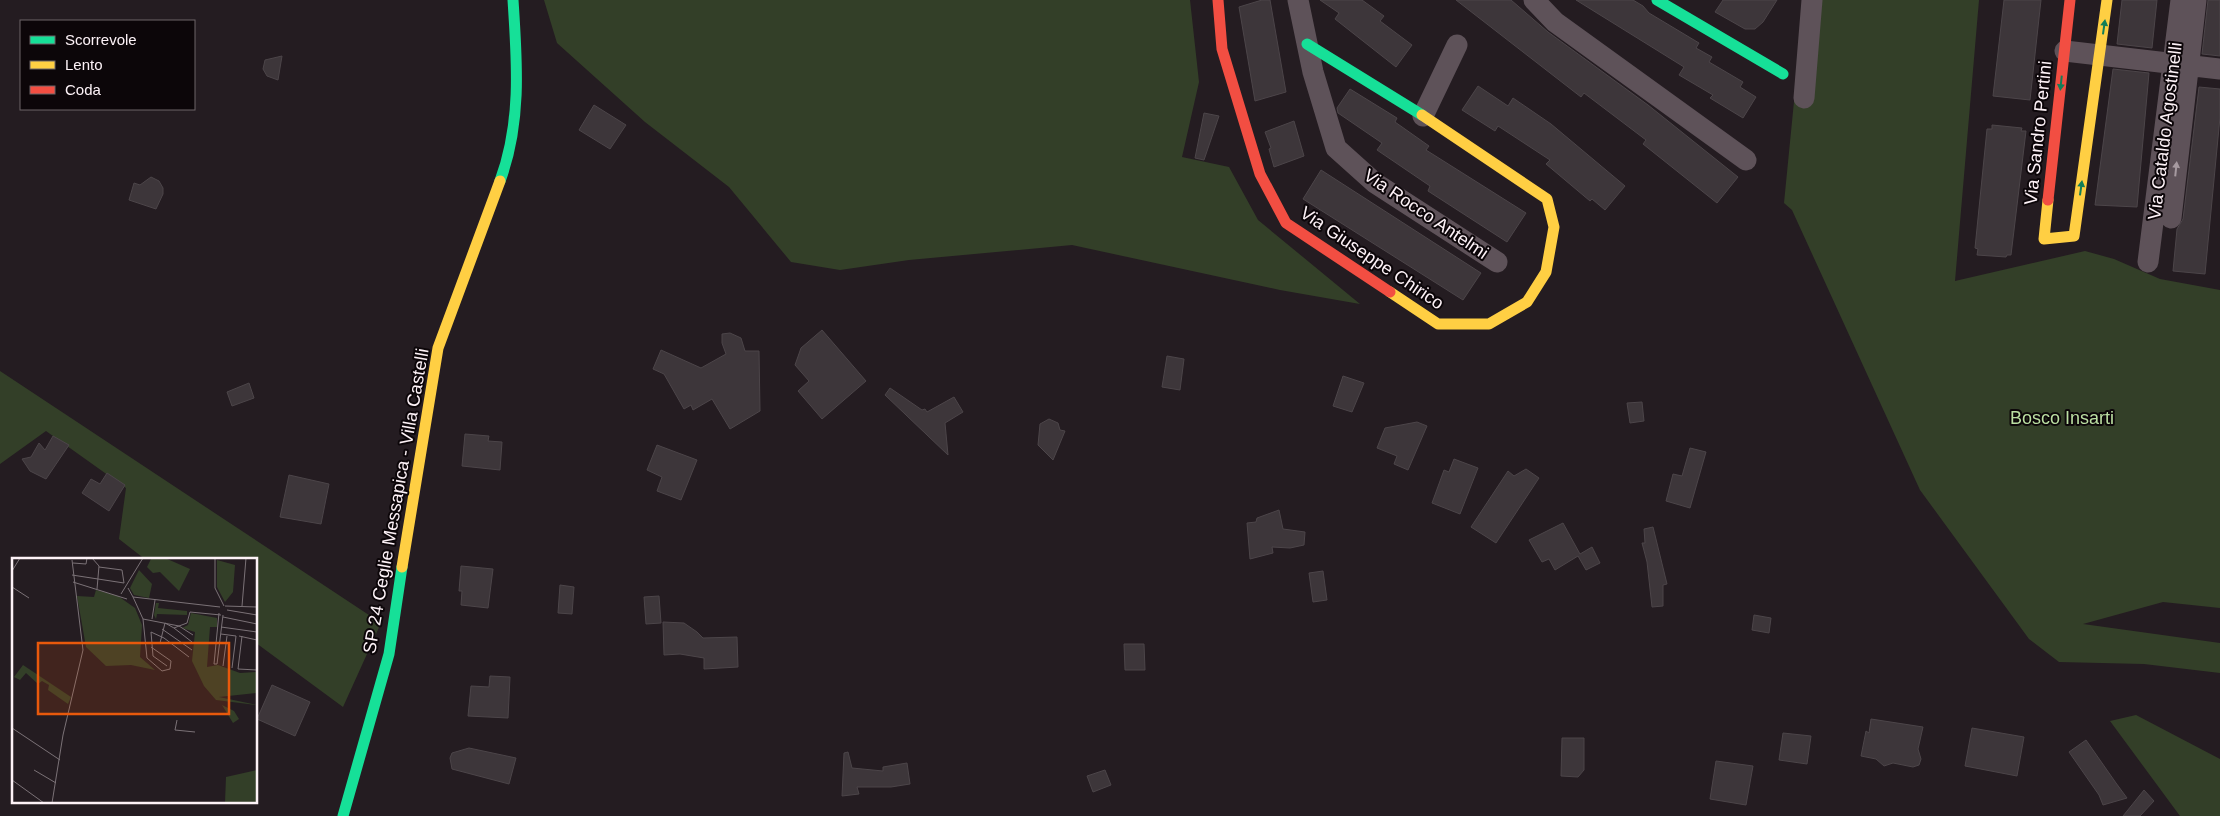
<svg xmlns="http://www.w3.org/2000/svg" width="2220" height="816" font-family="Arial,sans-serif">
	<rect width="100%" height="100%" fill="#241c21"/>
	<!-- green -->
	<path fill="#333f28" d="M 544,0 L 1190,0 L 1199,82 L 1182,157 L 1229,167 L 1258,220 L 1360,304 L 1280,290 L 1072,245 L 909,260 L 840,270 L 791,262 L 729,187 L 645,122 L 557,43 Z
		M 1804,0 L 1979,0 L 1955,281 L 2085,251 L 2114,259 L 2160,279 L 2220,290 L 2220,608 L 2163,602 L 2083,624 L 2220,643 L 2220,673 L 2144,664 L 2059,662 L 2029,639 L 1920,490 L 1792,210 L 1784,203 Z
		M 0,371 L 381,623 L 343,707 L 256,643 L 256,560 L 146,560 L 119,539 L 126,488 L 46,431 L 0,464 Z
		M 2136,715 L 2220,759 L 2220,816 L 2180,816 L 2110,721 Z"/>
	<!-- building -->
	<path fill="#3d363a" stroke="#4c4549" d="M 1262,0 L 1270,0 L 1286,92 L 1255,101 L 1239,7 Z
		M 1320,0 L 1362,0 L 1384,16 L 1380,21 L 1412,45 L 1396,67 L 1335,19 L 1339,13 Z
		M 1456,0 L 1511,0 L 1548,32 L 1648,105 L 1738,177 L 1717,203 L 1643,144 L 1646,140 L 1584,93 L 1581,97 Z
		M 1576,0 L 1633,0 L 1643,6 L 1649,13 L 1699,43 L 1696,48 L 1712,57 L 1709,62 L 1743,82 L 1740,87 L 1756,97 L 1743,118 L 1710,98 L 1713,95 L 1679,75 L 1684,67 Z
		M 1723,0 L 1777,0 L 1763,22 L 1755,29 L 1745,29 L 1715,12 Z
		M 2004,0 L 2041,0 L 2030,100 L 1993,96 Z
		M 2122,0 L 2157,0 L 2152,48 L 2117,44 Z
		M 2208,0 L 2220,0 L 2220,56 L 2202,54 Z
		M 282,56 L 278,80 L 267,76 L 263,69 L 265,60 Z
		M 2113,69 L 2149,73 L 2137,207 L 2095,205 Z
		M 1478,86 L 1508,106 L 1513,98 L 1551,124 L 1625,186 L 1605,210 L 1592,199 L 1590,201 L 1546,164 L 1550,160 L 1498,126 L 1495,131 L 1462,110 Z
		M 2199,87 L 2220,89 L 2220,117 L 2205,274 L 2173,271 L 2177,229 L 2183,219 Z
		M 1350,89 L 1397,118 L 1395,122 L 1429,146 L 1426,150 L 1526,213 L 1507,242 L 1428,191 L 1430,186 L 1377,150 L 1382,143 L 1338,113 L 1337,108 Z
		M 594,105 L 626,125 L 610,149 L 579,130 Z
		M 1204,113 L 1219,116 L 1204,160 L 1195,158 Z
		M 1294,121 L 1304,156 L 1274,167 L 1269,149 L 1271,148 L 1265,132 Z
		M 1992,125 L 2022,128 L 2021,131 L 2026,131 L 2011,255 L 2007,255 L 2006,257 L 1977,255 L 1978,249 L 1975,248 L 1987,129 L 1992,129 Z
		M 1321,170 L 1481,273 L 1463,300 L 1303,199 Z
		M 151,177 L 159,181 L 163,188 L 163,194 L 156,209 L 129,200 L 134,183 L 140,185 Z
		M 822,330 L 866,381 L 822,419 L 798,391 L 809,381 L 795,365 L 801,348 Z
		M 730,333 L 741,338 L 745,351 L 759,351 L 760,411 L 730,429 L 712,399 L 693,410 L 691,405 L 684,409 L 664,374 L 653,369 L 661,350 L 701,368 L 726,354 L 722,343 L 722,334 Z
		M 1167,356 L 1184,359 L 1180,390 L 1162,387 Z
		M 1343,376 L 1364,383 L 1352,412 L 1333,406 Z
		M 249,383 L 254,398 L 232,406 L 227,392 Z
		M 890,388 L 922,410 L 925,409 L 927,412 L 954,397 L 963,412 L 945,423 L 948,455 L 885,395 Z
		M 1642,402 L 1644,421 L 1630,423 L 1627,403 Z
		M 1049,419 L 1058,423 L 1060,430 L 1065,431 L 1053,460 L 1038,445 L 1040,424 Z
		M 1417,422 L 1427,426 L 1408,470 L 1394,464 L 1397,456 L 1377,448 L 1385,428 Z
		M 465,434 L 489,436 L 488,441 L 502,442 L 500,470 L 462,466 Z
		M 53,436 L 69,445 L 46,479 L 30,471 L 22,459 L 31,457 L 39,443 L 45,450 Z
		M 657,445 L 697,460 L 681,500 L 657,491 L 662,477 L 647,470 Z
		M 1690,448 L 1706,452 L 1690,508 L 1666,501 L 1673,474 L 1682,476 Z
		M 1454,459 L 1478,468 L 1460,514 L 1432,503 L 1444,470 L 1449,472 Z
		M 1526,469 L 1539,478 L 1496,543 L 1471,527 L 1508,471 L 1514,476 Z
		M 107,473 L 125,485 L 109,511 L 82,493 L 91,479 L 100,484 Z
		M 289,475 L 329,484 L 321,524 L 280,517 Z
		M 1279,510 L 1283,529 L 1305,532 L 1304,545 L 1290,548 L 1272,547 L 1273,553 L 1250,559 L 1247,523 L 1256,522 L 1257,518 Z
		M 1563,523 L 1580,554 L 1592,547 L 1600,563 L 1586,570 L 1578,556 L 1555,570 L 1549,559 L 1542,562 L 1529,540 Z
		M 1653,527 L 1667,584 L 1663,585 L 1663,606 L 1652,607 L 1647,562 L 1642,543 L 1645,543 L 1644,529 Z
		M 461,566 L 493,569 L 488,608 L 461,605 L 462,591 L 459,591 Z
		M 1323,571 L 1327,600 L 1313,602 L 1309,573 Z
		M 560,585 L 574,587 L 572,614 L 558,613 Z
		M 659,596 L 661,623 L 646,624 L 644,597 Z
		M 1754,615 L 1771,618 L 1769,633 L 1752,630 Z
		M 663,622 L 684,623 L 697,632 L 703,638 L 737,637 L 738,667 L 704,669 L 704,658 L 680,654 L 664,655 Z
		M 1124,644 L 1144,644 L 1145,670 L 1125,670 Z
		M 490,676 L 510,677 L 508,718 L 468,716 L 471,686 L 489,687 Z
		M 272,685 L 310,702 L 295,736 L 257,719 Z
		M 1871,719 L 1923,727 L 1918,749 L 1921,759 L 1919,765 L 1913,767 L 1893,763 L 1884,766 L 1876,759 L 1861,756 L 1866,731 L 1869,733 Z
		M 1972,728 L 2024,737 L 2017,776 L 1965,766 Z
		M 1783,733 L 1811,736 L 1807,764 L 1779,760 Z
		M 1562,738 L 1584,738 L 1584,770 L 1578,777 L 1561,776 Z
		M 2086,740 L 2116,783 L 2127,798 L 2103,805 L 2099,795 L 2069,752 Z
		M 469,748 L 516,758 L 509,784 L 452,769 L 450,758 L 452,753 Z
		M 848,752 L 852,768 L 883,771 L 883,767 L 907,763 L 910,784 L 891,787 L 857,787 L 859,794 L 842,796 L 844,753 Z
		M 1716,761 L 1753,766 L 1746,805 L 1710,799 Z
		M 1105,770 L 1111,785 L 1093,792 L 1087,776 Z
		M 2144,790 L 2154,801 L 2140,816 L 2123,816 Z"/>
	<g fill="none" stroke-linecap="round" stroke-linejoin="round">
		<!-- street -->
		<path stroke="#5e5259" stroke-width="21" d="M 1298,0 L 1313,72 L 1336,148 L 1375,183 L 1497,262
			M 1534,0 L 1555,22 L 1746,160
			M 2065,51 L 2220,69
			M 1804,98 L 1812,0
			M 1423,116 L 1457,45
			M 2171,218 L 2196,0
			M 2148,262 L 2181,0"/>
		<!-- fast -->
		<path stroke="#16e098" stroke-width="11" d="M 1657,0 L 1783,74
			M 1307,44 L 1422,115
			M 500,181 C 522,122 517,61 513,0
			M 343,816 L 389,654 L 402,567"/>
		<!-- slow -->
		<path stroke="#ffcf43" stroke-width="11" d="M 2048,200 L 2044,239 L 2074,236 L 2107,0
			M 1390,292 L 1438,324 L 1489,324 L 1527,302 L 1546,272 L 1554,227 L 1547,199 L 1422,115
			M 402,567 L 438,348 L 500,181"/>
		<!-- jam -->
		<path stroke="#f24e42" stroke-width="11" d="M 1218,0 L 1222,49 L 1260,174 L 1286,223 L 1390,292
			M 2048,200 L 2070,0"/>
	</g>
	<!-- one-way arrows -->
	<defs><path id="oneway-solid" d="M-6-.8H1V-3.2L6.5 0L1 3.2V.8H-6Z" transform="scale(1.25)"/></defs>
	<g fill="#127e58">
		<use href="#oneway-solid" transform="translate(2104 27) rotate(-82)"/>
		<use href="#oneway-solid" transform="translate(2061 83) rotate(96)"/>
		<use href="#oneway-solid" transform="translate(2081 188) rotate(-82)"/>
	</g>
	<use fill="#a69aa0" href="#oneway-solid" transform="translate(2176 169) rotate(-84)"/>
	<g text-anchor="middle" stroke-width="4" stroke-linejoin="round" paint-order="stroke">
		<!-- street labels -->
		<g font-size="18" fill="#fdf2f7" stroke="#0c0609">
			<text transform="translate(2165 131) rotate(-83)" y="6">Via Cataldo Agostinelli</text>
			<text transform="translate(2038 133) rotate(-84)" y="6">Via Sandro Pertini</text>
			<text transform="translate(1426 214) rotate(34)" y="6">Via Rocco Antelmi</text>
			<text transform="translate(1372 258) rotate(34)" y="6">Via Giuseppe Chirico</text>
			<text transform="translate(396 501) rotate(-80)" y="6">SP 24 Ceglie Messapica - Villa Castelli</text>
		</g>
		<!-- park labels -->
		<g font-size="18" fill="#bbdfa2" stroke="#0c0609">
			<text x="2062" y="424">Bosco Insarti</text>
		</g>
	</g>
	<!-- overview -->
	<g transform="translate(12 558)">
		<rect width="245" height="245" fill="#241c21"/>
		<path d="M 153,0 L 178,11 L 167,33 L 148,14 L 141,15 L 135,9 L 139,1 ZM 205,2 L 223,7 L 221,34 L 213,44 L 205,29 ZM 127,12 L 140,26 L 137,40 L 122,37 L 118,30 ZM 84,32 L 106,38 L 123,50 L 130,67 L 128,99 L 143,112 L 119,107 L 94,108 L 74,89 L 65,38 L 82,39 ZM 144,45 L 147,45 L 146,50 L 175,53 L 175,57 L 145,56 L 144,61 L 142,57 ZM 179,55 L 205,60 L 205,69 L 198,69 L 195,109 L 206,107 L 228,115 L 245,114 L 245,135 L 207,139 L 245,147 L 204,142 L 192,128 L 180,103 L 183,74 L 170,70 L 176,67 ZM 11,107 L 59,139 L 56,146 L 36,132 L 37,127 L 30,123 L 26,126 L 14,115 L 8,122 L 2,119 ZM 210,147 L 222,153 L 227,161 L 221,165 ZM 245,212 L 245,245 L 213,245 L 214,219 Z" fill="#333f28"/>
		<path fill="none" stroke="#7b7277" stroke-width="1" d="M 80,0 L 87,8 L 85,31M 203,0 L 203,30 L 212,48M 60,2 L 71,92M 61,5 L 74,6 L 75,0M 0,13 L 8,0M 60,17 L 112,25 L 110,12 L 87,9M 61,24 L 115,41M 0,29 L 17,40M 116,30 L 121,39 L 208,49M 109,36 L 131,0M 121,39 L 131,61 L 167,68 L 175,65 L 178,54 L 209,57M 213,48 L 245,49M 230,48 L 234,0M 215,52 L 245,57M 207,55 L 202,106 L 205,106 L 211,57M 211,59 L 245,66M 131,61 L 135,100 L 150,113 L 158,111 L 159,103 L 139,89M 140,61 L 143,42M 209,69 L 245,74M 162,70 L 180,84M 150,71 L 180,92M 209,76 L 224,78 L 220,110M 227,78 L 245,82M 230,78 L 226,111 L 245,112M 148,85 L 153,65 L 162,70 L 167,68 L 181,77M 155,108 L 141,98 L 139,74 L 152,80 L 177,99M 211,108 L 215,78M 165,162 L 163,172 L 183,174M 0,170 L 48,202M 22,212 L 44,225M 0,222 L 32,245M 40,245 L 51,177 L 71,92"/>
		<path fill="#e8590c" fill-opacity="0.15" stroke="#e8590c" stroke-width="2.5" d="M 26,85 L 217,85 L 217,156 L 26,156 Z"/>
		<rect width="245" height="245" fill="none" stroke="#fdf2f7" stroke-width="2.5"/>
	</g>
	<!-- legend -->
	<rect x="20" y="20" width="175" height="90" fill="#0c0609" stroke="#6c6468"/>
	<rect x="30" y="36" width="25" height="8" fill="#16e098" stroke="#6c6468"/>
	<text x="65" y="45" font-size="15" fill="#fdf2f7">Scorrevole</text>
	<rect x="30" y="61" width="25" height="8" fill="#ffcf43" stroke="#6c6468"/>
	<text x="65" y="70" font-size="15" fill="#fdf2f7">Lento</text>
	<rect x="30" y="86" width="25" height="8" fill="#f24e42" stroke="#6c6468"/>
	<text x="65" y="95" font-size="15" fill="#fdf2f7">Coda</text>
</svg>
